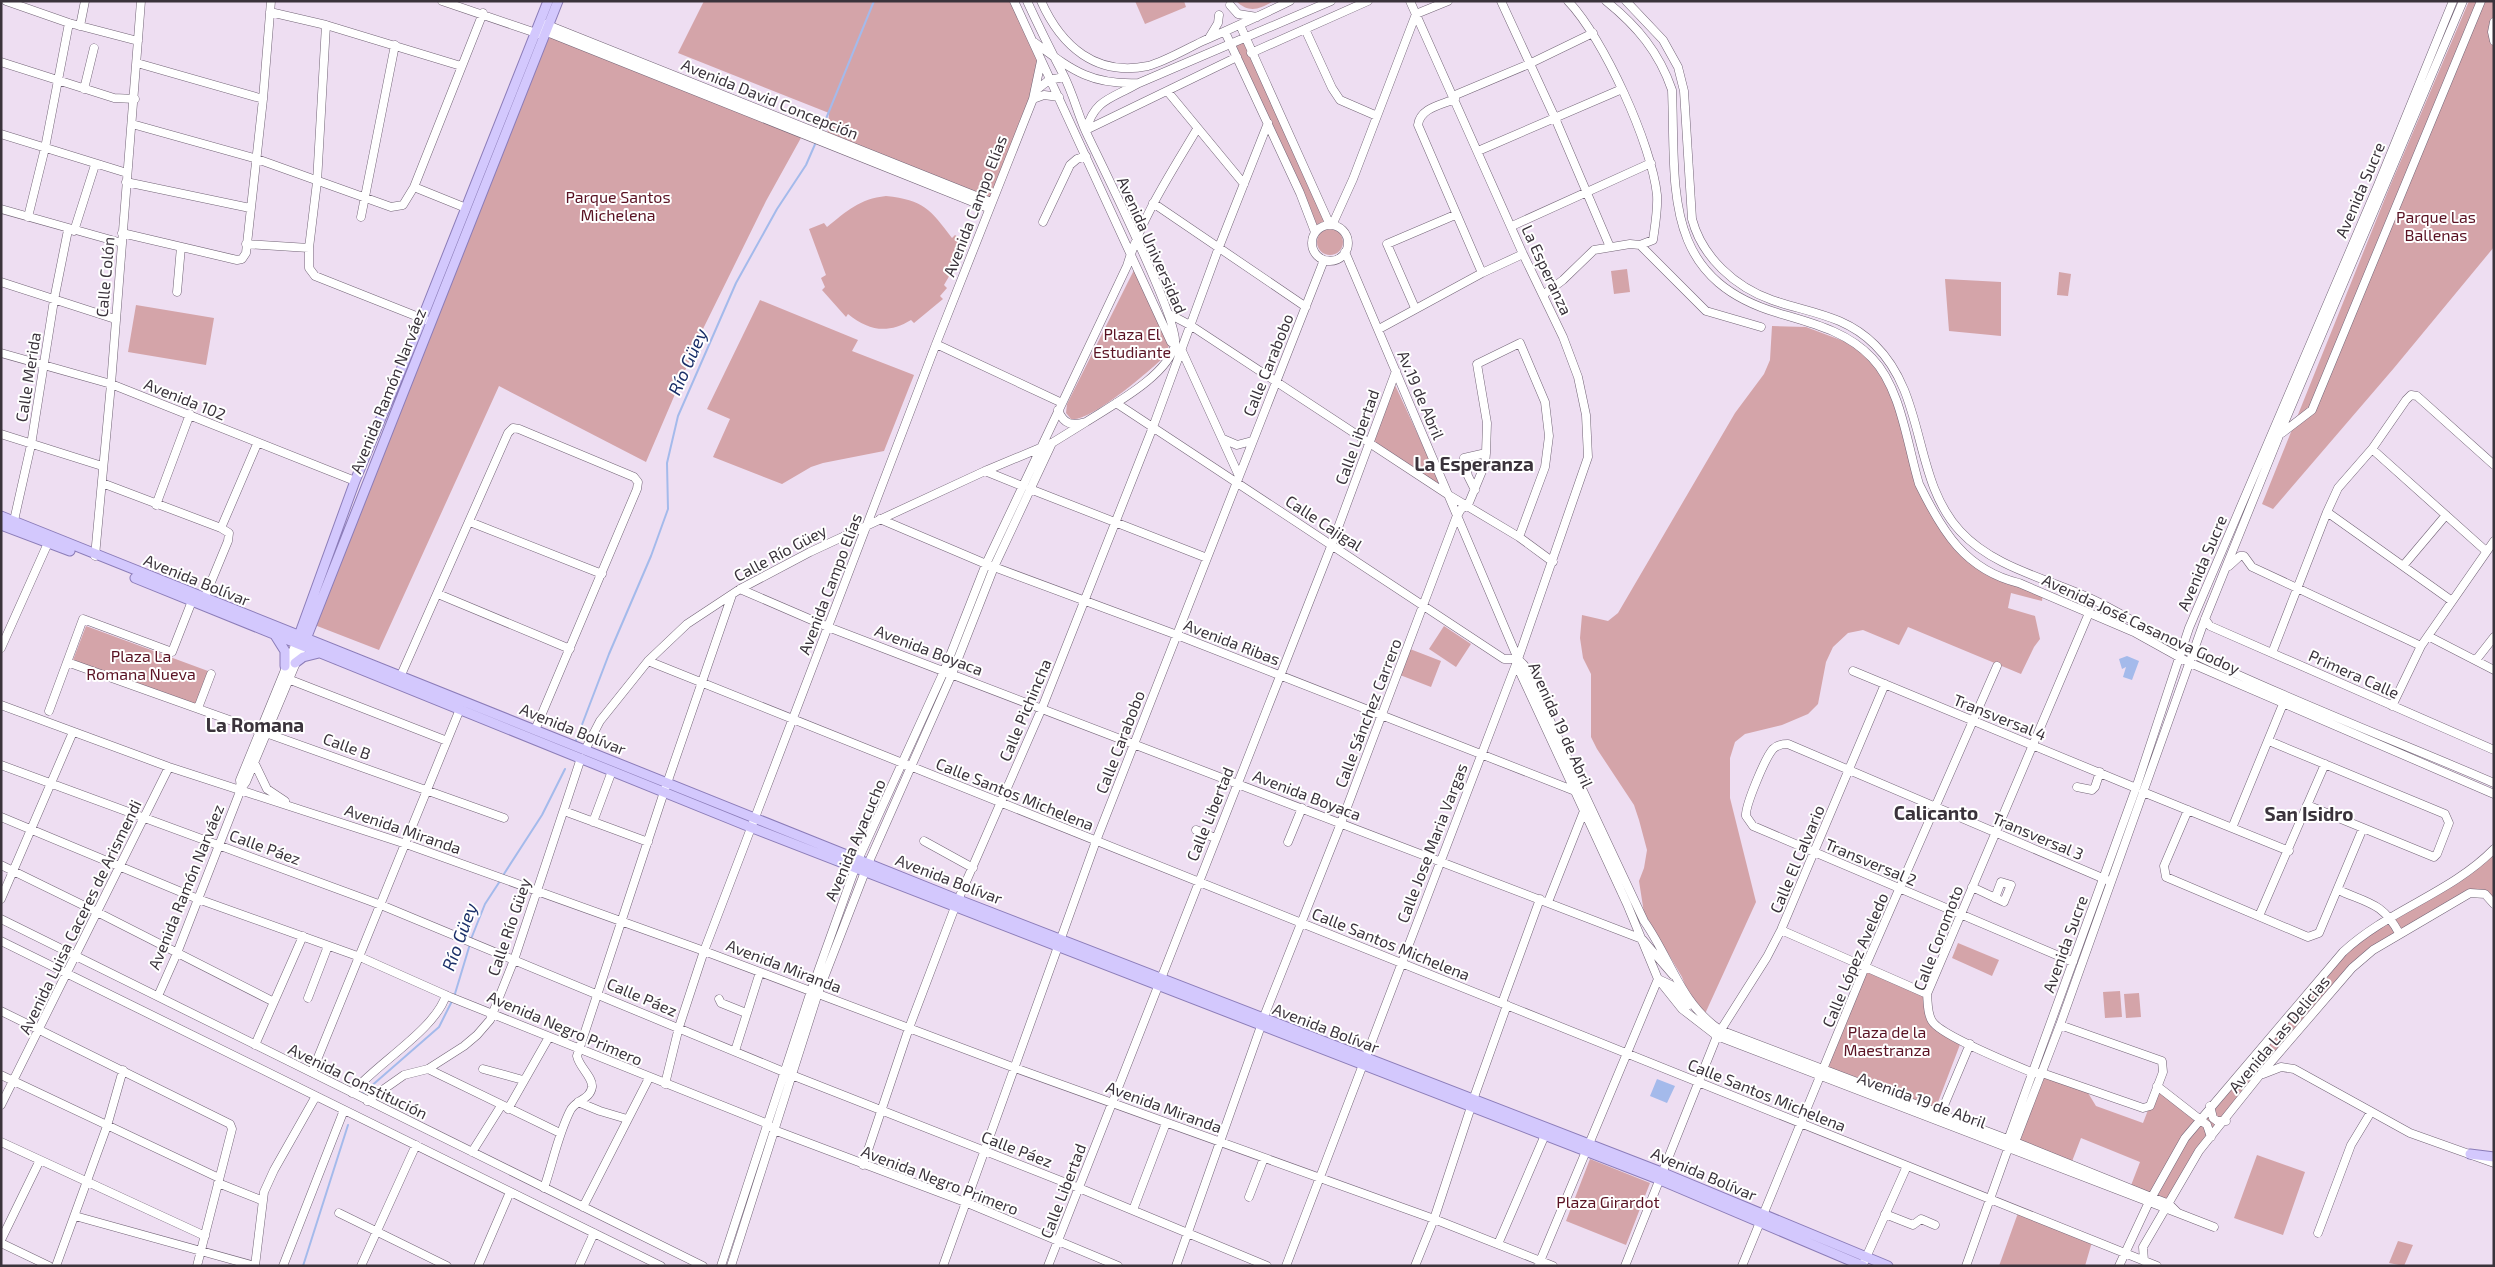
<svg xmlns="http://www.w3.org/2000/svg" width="2495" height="1267" font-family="'Exo 2',sans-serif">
	<rect width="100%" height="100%" fill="#eedef2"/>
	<!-- green -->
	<path fill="#d4a4a9" d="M 704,1 L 1010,1 L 1043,65 L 988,205 L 827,138 L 829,113 L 678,53 Z
		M 1135,1 L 1184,1 L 1186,7 L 1145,24 Z
		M 1236,1 L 1274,1 C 1259,9 1250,14 1236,1 Z
		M 2469,1 L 2494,1 L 2494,247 L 2394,368 L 2273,509 L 2262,504 L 2390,186 Z
		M 544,34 L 802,136 L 766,201 L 702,331 L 646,462 L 499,386 L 379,650 L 312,624 Z
		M 1244,41 L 1325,221 L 1316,225 L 1234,46 Z
		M 886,196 C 924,200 930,209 952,238 L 955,235 L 968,244 L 944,285 L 947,288 L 940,296 L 943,299 L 914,323 L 911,320 C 888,334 869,331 848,314 L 846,317 L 822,290 L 825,287 L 821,278 L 826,275 L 809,229 L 824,223 L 827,227 C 847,211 859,199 886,196 Z
		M1317 242a13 13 0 1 1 26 0a13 13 0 1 1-26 0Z
		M 1627,269 L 1630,292 L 1614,294 L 1611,271 Z
		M 1134,270 L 1169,345 L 1166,355 C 1152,369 1090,423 1071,419 L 1066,413 L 1067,404 Z
		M 2059,272 L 2071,274 L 2068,296 L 2057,295 Z
		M 1945,279 L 2001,282 L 2001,336 L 1949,331 Z
		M 760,300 L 858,340 L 852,351 L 914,375 L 884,451 L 823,463 L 811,467 L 782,484 L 713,457 L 730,419 L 707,409 Z
		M 136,305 L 214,318 L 206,365 L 128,352 Z
		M 1772,326 L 1806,327 L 1854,345 L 1888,379 L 1919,484 L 1948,538 L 1972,561 L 2043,593 L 2042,601 L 2011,593 L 2008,608 L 2035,616 L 2040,639 L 2034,647 L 2021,674 L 1908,627 L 1899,645 L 1863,630 L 1848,633 L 1833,647 L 1826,662 L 1818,704 L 1808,714 L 1782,725 L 1745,734 L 1735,742 L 1730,758 L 1730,798 L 1756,902 L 1704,1016 L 1694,1009 L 1682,977 L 1644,913 L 1639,881 L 1644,868 L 1647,850 L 1639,820 L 1634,805 L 1597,749 L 1591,737 L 1591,674 L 1583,658 L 1580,638 L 1582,615 L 1608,621 L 1618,613 L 1735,413 L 1764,374 L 1770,360 Z
		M 1395,385 L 1442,487 L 1374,441 Z
		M 86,626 L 208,671 L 196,705 L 73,660 Z
		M 1444,626 L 1471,644 L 1456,667 L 1429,649 Z
		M 1410,649 L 1441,661 L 1431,687 L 1400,675 Z
		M 2494,849 L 2494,904 L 2478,892 L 2362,959 L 2207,1137 L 2168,1204 L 2130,1188 L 2140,1162 L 2081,1138 L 2071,1164 L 2015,1142 L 2042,1073 L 2085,1088 L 2096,1106 L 2143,1123 L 2157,1087 L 2200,1117 L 2358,938 L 2451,883 Z
		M 1958,943 L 1999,960 L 1992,976 L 1952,958 Z
		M 1865,969 L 1925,995 L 1930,1022 L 1961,1042 L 1935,1110 L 1826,1068 Z
		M 2120,991 L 2122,1017 L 2105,1018 L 2103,992 Z
		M 2139,993 L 2141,1017 L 2126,1018 L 2124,994 Z
		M 2257,1155 L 2305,1172 L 2283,1235 L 2234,1218 Z
		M 1590,1159 L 1650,1183 L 1626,1245 L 1566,1221 Z
		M 2018,1213 L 2092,1242 L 2085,1266 L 1999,1266 Z
		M 2398,1241 L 2413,1245 L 2404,1266 L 2389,1263 Z"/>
	<!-- water -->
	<path fill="#a4baeb" d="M 2127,656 L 2139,661 L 2132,680 L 2123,677 L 2126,667 L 2122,669 L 2119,659 Z
		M 1657,1079 L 1675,1086 L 1667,1103 L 1650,1096 Z"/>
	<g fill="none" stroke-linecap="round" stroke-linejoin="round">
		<!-- stream -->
		<path stroke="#a4baeb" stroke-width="2" d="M 821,131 L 874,1
			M 575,743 L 609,654 L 651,556 L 668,509 L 667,463 L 678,416 L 736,283 L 777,209 L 806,165 L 816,142
			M 502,877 L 542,815 L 565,769
			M 471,939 L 485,904 L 500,881
			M 454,997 L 470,944
			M 361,1095 L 439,1027 L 452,1001
			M 303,1266 L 348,1125"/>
		<!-- minor casing -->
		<g stroke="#726476" stroke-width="9">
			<path id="minor" d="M 6,1 L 69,23 L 138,41
				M 442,1 L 539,34
				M 1014,1 L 1171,342 L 1182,351 L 1239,476
				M 1027,1 C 1039,27 1051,51 1064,76 C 1073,94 1078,114 1086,132 C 1101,164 1180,321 1175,344 C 1168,376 1112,405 1086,422 C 1072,426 1064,425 1058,410
				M 1041,1 C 1061,46 1096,77 1148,66 C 1166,61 1186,49 1203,41 C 1232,28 1262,15 1290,1
				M 1501,1 L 1555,118 L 1610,247
				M 1568,1 C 1603,37 1652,145 1657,195 C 1658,209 1655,226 1653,240 L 1640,245
				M 1606,1 C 1637,26 1659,52 1672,90 C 1676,189 1661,278 1778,313 C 1811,323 1847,331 1872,358 C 1901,388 1907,444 1919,484 C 1942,531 1965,570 2019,583 L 2134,632 L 2188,662 L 2494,794
				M 1626,1 L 1663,40 L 1678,67 L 1684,91 L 1692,219 C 1702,257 1735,287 1772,300 C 1810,313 1845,315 1875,345 C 1927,396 1912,479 1960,531 C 1996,570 2052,579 2098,602 C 2130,618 2161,638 2193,654 C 2291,701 2394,740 2494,783
				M 1230,5 L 1238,14 L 1257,17
				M 270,12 L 326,25 L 461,66
				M 2494,22 L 2492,32 L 2494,41
				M 545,24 L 991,202
				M 326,25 L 317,182 L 309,248 L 309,268 L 315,276 L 426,320
				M 1240,25 L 1330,225
				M 80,26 L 85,1
				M 1305,29 L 1332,88 L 1340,100 L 1377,116
				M 542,30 L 988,208
				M 1225,32 L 1300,193 L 1315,232
				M 1209,38 L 1218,23 L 1219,15
				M 1034,42 C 1072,70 1090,85 1139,83 L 1331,1
				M 1251,53 L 1368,1
				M 1,62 L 114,98 L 135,99
				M 137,63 L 263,99
				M 84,89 L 94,48
				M 1035,91 L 1049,80 L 1064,77
				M 1168,92 L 1244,184
				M 1453,96 L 1529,64 L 1593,33
				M 1033,99 L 1044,95 L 1059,97
				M 1455,99 C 1441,105 1420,108 1418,125 L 1482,273
				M 132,124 L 257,159 L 391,207 L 403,205 L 414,187 L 483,13
				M 1086,130 L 1237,57
				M 1086,130 C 1095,99 1111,99 1137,84
				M 1,134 L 127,173
				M 1478,151 L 1622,89
				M 126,182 L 250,208
				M 414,187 L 466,208
				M 1153,203 L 1306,307
				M 1,209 L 122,243
				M 28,217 L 45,148 L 69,23
				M 361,217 L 395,45
				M 1043,222 L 1070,165 L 1077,159 L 1086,156
				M 1335,225 L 1334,221 L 1353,179 L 1416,14 L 1448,1
				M1312 243a18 18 0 1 1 36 0a18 18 0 1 1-36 0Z
				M 1512,226 L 1651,163
				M 74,231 L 95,165
				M 122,233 L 237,260 L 242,259 L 246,253 L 263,99 L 271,1
				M 246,244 L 309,248
				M 1345,252 L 1518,659 L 1518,668 L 1627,904 L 1658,979 L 1682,1009 L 1717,1036 L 2178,1213 L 2169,1204 L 2151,1197 L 2015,1142 L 1720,1030 C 1680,1003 1671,959 1644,921 L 1524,665 L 1518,659
				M 1,282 L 115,319
				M 177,292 L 181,247
				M 1543,295 L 1563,280 L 1594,250 L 1630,244 L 1640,245 L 1706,311 L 1761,327
				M 1415,308 L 1387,244 L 1455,215
				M 1169,314 L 1190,325 L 1447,494 L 1519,537 L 1553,562
				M 1379,329 L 1482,273 L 1523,254
				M 936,344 L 1062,403
				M 1,353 L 111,384 L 355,481
				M 1116,403 L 1504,659 L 1518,659
				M 2282,433 L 2312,410 L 2481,1
				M 1,434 L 102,466
				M 1223,439 L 1237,445 L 1252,441
				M 2372,449 L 2486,551
				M 985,471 L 1022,486
				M 102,483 L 221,528 L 229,533 L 228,541 L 204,599
				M 1030,489 L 1207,558
				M 1475,490 L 1468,476 L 1464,458 L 1486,453
				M 156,505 L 190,414
				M 2327,512 L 2452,601
				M 880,519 L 986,564 L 1177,635 L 1575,791
				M 470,522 L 602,574
				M 13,525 L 31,445 L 54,300 L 68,230
				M 221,528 L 257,444
				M 95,556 L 111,384 L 141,1
				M 2229,566 L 2240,556 L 2244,556 L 2252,567 L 2421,646
				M 2403,566 L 2446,515
				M 740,589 L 828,627 L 1642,939 L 1673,975
				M 438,594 L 570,649
				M 2205,619 L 2210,626 L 2494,750
				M 2428,636 L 2494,670
				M 1,648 L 48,543
				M 2272,653 L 2327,512 L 2338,488 L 2372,449 L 2406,400 L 2411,395 L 2417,396 L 2494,465
				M 2476,660 L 2494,637
				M 648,661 L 2157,1266
				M 67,662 L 504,818
				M 1853,671 L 2136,788
				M 401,675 L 508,433 L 513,428 L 519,429 L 634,477 L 638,482 L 637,489 L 535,730
				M 288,679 L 447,741
				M 1,705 L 169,767 L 406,844 L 704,951 L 1015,1068 L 1434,1219 L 1553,1266
				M 2392,706 L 2421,646 L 2494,541
				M 198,708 L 211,674
				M 49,711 L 83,619 L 172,652 L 192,601
				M 2269,741 L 2445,814 L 2449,823 L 2437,854 L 2434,857 L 2307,805
				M 585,750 L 600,721 L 648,661 L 687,624 L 740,589 L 810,552 L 985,471 L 1052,443 L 1086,422
				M 254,762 L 267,789 L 285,801
				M 1,765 L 381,905 L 784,1072 L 1079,1188 L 1267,1266
				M 2077,787 L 2092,790 L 2095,787 L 2100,772
				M 241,789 L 240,780 L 296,643
				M 2143,792 L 2289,851
				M 2188,810 L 2164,866 L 2166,877 L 2308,937 L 2319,933 L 2363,828
				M 564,811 L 648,842
				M 1,817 L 198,899 L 360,957 L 450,997 L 768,1124 L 774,1130 L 965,1202 L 1118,1266
				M 593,822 L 612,771
				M 2232,828 L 2283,704
				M 1196,830 L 1215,838
				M 924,841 L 973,868
				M 1288,842 L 1302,808
				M 1,865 L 97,912 L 274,1002
				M 1972,887 L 2004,902 L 2011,885 L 2001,882 L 1995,898
				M 2338,890 C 2368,903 2383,903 2399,933
				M 1,899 L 73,732
				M 1548,902 L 1584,811
				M 2259,916 L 2325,764
				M 1,919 L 703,1266
				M 1781,930 L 1927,994
				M 1,941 L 661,1266
				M 2073,962 L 1753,826 L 1746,816 C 1745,806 1765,758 1773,749 C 1777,745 1782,744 1788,744 L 2107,880
				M 158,996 L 177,953 L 241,789 L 246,782 L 303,646
				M 308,998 L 328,946
				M 719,999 L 721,1003 L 746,1013
				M 1502,1003 L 1540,899
				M 1,1011 L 230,1124 L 232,1129 L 197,1266
				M 1263,1019 L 1341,823 L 1456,518 L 1461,509 L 1468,505 L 1485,464 L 1486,453 L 1487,423 L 1477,364 L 1520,343 L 1545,402 L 1549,436 L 1545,467 L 1519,537
				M 2060,1025 L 2162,1061 L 2163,1072 L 2150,1106 L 2143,1108 L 2042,1073 L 2033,1073 C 2013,1064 1941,1036 1932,1021 C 1927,1013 1928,1003 1927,994 L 2089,613
				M 255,1045 L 303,936
				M 735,1051 L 760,972
				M 428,1069 L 560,1133
				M 483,1069 L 523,1080
				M 312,1072 L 460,709
				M 2263,1074 L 2281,1067 L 2294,1069 L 2410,1133 L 2494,1163
				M 1,1075 L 219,1178
				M 665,1084 L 679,1027 L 704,951 L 936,344 L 1033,99 L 1041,61
				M 2157,1086 L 2207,1125 L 2211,1137
				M 352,1093 C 376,1064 436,1029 446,995
				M 1473,1100 L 1507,1005
				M 367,1101 L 404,1075 L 428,1069 L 464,1046 L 477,1035 L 490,1020 L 514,960 L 581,758
				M 578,1102 L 600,1111 L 627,1119
				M 1,1105 L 169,767
				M 2210,1106 L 2213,1118 L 2217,1121 L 2226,1121
				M 508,1109 L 549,1037
				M 1940,1115 L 1970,1044
				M 1,1142 L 205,1236
				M 2012,1144 L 2015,1142 L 2060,1025 L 2205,619 L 2285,421 L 2463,1
				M 472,1152 L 501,1106
				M 863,1165 L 909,1028 L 955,907 L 1042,708 L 1153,427 L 1219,247 L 1268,123
				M 218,1183 L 261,1200
				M 544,1188 C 553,1162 558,1135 570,1111 C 575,1100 590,1100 592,1087 C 593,1077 579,1067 577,1056 L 664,792 L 732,595
				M 1249,1197 L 1264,1158
				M 583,1207 L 649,1078
				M 1133,1210 L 1166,1123
				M 339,1213 L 447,1266
				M 2178,1213 L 2214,1227
				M 1885,1214 L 1913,1225 L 1921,1219 L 1935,1225
				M 75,1216 L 255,1266
				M 2318,1233 L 2351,1145 L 2371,1112
				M 1,1240 L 40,1160
				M 1,1243 L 49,1266
				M 1498,1244 L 1545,1135
				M 2144,1261 L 2143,1247 L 2199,1151 L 2259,1076 L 2352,968 L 2373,950 L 2470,893 L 2485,894 L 2494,904
				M 1864,1262 L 1907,1166
				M 56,1266 L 107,1126 L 123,1070
				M 255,1266 L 264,1192 L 274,1170 L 316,1096
				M 283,1266 L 344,1110
				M 361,1266 L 416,1145
				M 478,1266 L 510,1192
				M 579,1266 L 594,1233
				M 721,1266 L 811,991 L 858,860 L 944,671 L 986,564 L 1127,266 C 1142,216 1171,173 1197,129
				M 731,1266 L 818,993 L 868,864 L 952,674 L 994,567 L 1052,443
				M 943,1266 L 1096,841 L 1324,260
				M 1048,1266 L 1332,544 L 1396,371
				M 1176,1266 L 1261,1026
				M 1286,1266 L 1518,659 L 1588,457 L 1586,415 L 1578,377 L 1563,337 L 1523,254 L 1410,1
				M 1415,1266 L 1434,1219 L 1471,1107
				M 1538,1266 L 1658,979 L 1671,985 L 1689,1005
				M 1625,1266 L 1717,1036 L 1767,957 L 1781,930 L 1885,684
				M 1742,1266 L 1865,967 L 1997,666
				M 1966,1266 L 2009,1146 L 2008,1140 L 2136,788 L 2189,628 L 2378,185 L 2453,1
				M 2119,1266 L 2149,1202 L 2185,1138 L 2343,952 C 2388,910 2451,893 2494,849"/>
		</g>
		<!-- major casing -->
		<g stroke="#8b7cb8" stroke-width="11">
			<path id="major" d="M 1,516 L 959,900 L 1661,1172 L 1888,1266
				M 1,525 L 70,551
				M 135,578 L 750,827 L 1658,1179 L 1863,1266
				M 275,635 L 285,651 L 285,666
				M 297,641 L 355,481 L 422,319 L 548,1
				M 304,644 L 558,1
				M 295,663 L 303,657 L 319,653
				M 2470,1154 L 2494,1157"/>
		</g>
		<!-- minor -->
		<use href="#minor" stroke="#fff" stroke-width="8"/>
		<!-- major -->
		<use href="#major" stroke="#d3c8fd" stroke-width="9"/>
	</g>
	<g text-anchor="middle" stroke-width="4" stroke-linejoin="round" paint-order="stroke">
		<!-- street labels -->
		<g font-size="16" fill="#3a333b" stroke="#fff">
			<text transform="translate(770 99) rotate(22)" y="6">Avenida David Concepción</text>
			<text transform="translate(2360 190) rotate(-67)" y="6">Avenida Sucre</text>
			<text transform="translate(975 206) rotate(-69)" y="6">Avenida Campo Elías</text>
			<text transform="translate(1152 245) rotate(66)" y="6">Avenida Universidad</text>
			<text transform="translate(1547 270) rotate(65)" y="6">La Esperanza</text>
			<text transform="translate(105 277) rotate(-85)" y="6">Calle Colón</text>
			<text transform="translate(1268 365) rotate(-68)" y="6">Calle Carabobo</text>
			<text transform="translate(28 377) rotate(-81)" y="6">Calle Merida</text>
			<text transform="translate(388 391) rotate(-68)" y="6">Avenida Ramón Narváez</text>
			<text transform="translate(1421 395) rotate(67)" y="6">Av.19 de Abril</text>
			<text transform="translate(185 399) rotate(22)" y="6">Avenida 102</text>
			<text transform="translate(1357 437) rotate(-70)" y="6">Calle Libertad</text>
			<text transform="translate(1324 523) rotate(33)" y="6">Calle Cajigal</text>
			<text transform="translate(780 553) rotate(-28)" y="6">Calle Río Güey</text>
			<text transform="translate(2202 563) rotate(-67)" y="6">Avenida Sucre</text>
			<text transform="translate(197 580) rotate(22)" y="6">Avenida Bolívar</text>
			<text transform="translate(830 584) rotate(-69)" y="6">Avenida Campo Elías</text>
			<text transform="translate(2141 624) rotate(25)" y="6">Avenida José Casanova Godoy</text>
			<text transform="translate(1232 642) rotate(21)" y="6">Avenida Ribas</text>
			<text transform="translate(929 650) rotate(21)" y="6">Avenida Boyaca</text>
			<text transform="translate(2354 674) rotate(24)" y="6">Primera Calle</text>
			<text transform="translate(1025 710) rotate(-67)" y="6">Calle Pichincha</text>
			<text transform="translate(1368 713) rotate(-69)" y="6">Calle Sánchez Carrero</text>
			<text transform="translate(2000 717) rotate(22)" y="6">Transversal 4</text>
			<text transform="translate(1561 725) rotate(66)" y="6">Avenida 19 de Abril</text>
			<text transform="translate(573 729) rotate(22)" y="6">Avenida Bolívar</text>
			<text transform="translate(1120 742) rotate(-69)" y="6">Calle Carabobo</text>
			<text transform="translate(347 746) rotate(20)" y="6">Calle B</text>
			<text transform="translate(1015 794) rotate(22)" y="6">Calle Santos Michelena</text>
			<text transform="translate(1307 795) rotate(21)" y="6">Avenida Boyaca</text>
			<text transform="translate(1210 814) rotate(-68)" y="6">Calle Libertad</text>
			<text transform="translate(403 829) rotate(19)" y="6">Avenida Miranda</text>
			<text transform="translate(2038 836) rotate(23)" y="6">Transversal 3</text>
			<text transform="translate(855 840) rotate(-67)" y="6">Avenida Ayacucho</text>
			<text transform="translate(1432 843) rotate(-69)" y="6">Calle Jose Maria Vargas</text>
			<text transform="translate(265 847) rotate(20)" y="6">Calle Páez</text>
			<text transform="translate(1797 859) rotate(-67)" y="6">Calle El Calvario</text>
			<text transform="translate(1871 862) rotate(23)" y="6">Transversal 2</text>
			<text transform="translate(949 879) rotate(21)" y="6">Avenida Bolívar</text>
			<text transform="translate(186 887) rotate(-68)" y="6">Avenida Ramón Narváez</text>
			<text transform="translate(80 917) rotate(-64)" y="6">Avenida Luisa Caceres de Arismendi</text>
			<text transform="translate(509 927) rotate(-71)" y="6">Calle Río Güey</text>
			<text transform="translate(1938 938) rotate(-69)" y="6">Calle Coromoto</text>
			<text transform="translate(1391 944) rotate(22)" y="6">Calle Santos Michelena</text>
			<text transform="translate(2065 944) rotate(-70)" y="6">Avenida Sucre</text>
			<text transform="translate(1855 960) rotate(-67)" y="6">Calle López Aveledo</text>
			<text transform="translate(784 966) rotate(21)" y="6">Avenida Miranda</text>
			<text transform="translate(642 997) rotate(23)" y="6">Calle Páez</text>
			<text transform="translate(565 1028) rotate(23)" y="6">Avenida Negro Primero</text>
			<text transform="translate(1326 1028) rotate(21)" y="6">Avenida Bolívar</text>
			<text transform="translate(2279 1034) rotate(-50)" y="6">Avenida Las Delicias</text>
			<text transform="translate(358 1081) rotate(26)" y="6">Avenida Constitución</text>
			<text transform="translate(1767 1095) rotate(22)" y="6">Calle Santos Michelena</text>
			<text transform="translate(1922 1100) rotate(20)" y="6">Avenida 19 de Abril</text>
			<text transform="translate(1164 1107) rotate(20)" y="6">Avenida Miranda</text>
			<text transform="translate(1017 1149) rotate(21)" y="6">Calle Páez</text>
			<text transform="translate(1704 1174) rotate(23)" y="6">Avenida Bolívar</text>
			<text transform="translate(940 1180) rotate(21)" y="6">Avenida Negro Primero</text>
			<text transform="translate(1063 1191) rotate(-69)" y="6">Calle Libertad</text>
		</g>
		<!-- park labels -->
		<g font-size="16" fill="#5a1223" stroke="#fff">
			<text x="618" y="203">Parque Santos<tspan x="618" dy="18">Michelena</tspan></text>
			<text x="2436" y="223">Parque Las<tspan x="2436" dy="18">Ballenas</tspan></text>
			<text x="1132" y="340">Plaza El<tspan x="1132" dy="18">Estudiante</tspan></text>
			<text x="141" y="662">Plaza La<tspan x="141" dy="18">Romana Nueva</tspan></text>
			<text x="1887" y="1038">Plaza de la<tspan x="1887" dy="18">Maestranza</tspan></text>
			<text x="1608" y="1208">Plaza Girardot</text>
		</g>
		<!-- water labels -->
		<g font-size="18" font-style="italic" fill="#1b3069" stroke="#fff">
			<text transform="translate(688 362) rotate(-66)" y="6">Río Güey</text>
			<text transform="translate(460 937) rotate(-70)" y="6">Río Güey</text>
		</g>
		<!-- quarter labels -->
		<g font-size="19" font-weight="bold" fill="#3a333b" stroke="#fff">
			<text x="1474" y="471">La Esperanza</text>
			<text x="255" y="732">La Romana</text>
			<text x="1936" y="820">Calicanto</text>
			<text x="2309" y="821">San Isidro</text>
		</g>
	</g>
	<!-- border -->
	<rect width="2495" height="1267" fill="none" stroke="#3a333b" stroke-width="5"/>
</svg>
